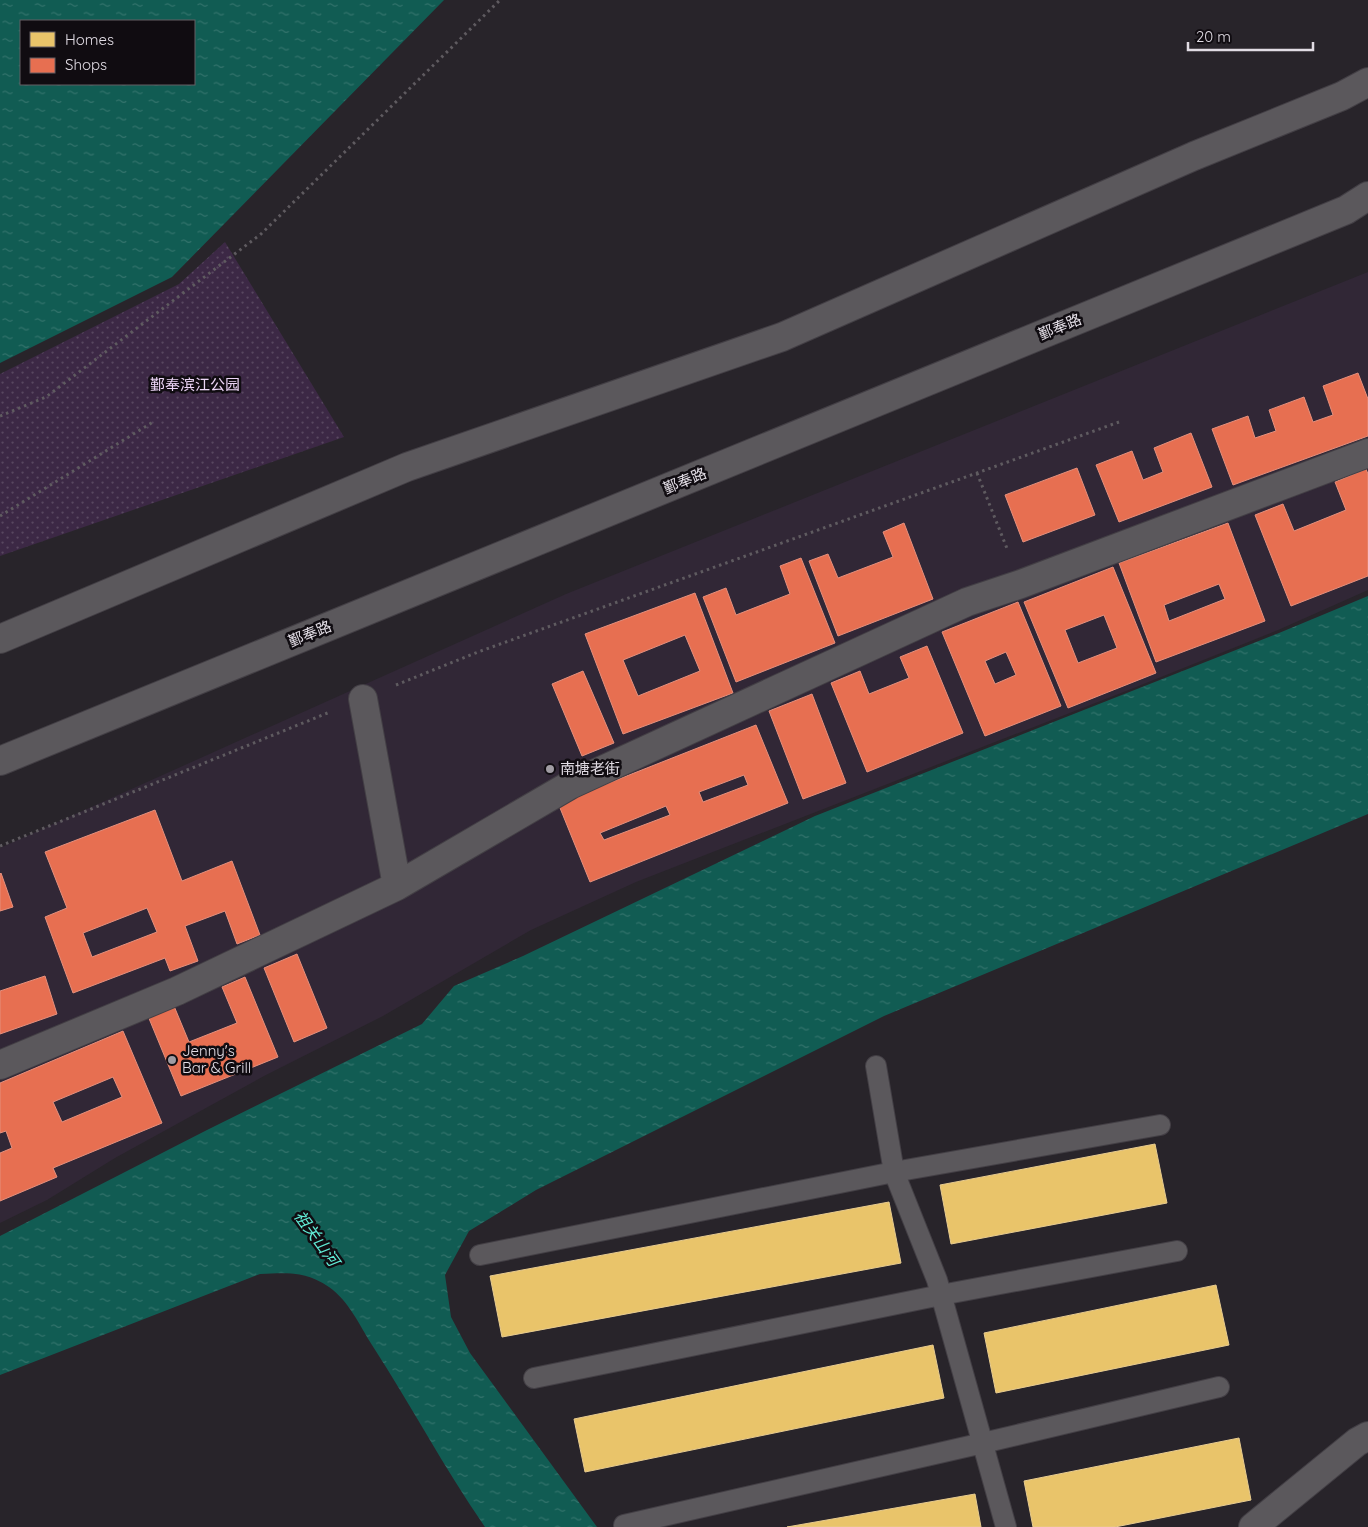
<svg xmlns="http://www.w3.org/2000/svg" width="1368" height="1527" font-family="Quicksand,'Noto Sans SC',sans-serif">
	<defs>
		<pattern id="park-dots" width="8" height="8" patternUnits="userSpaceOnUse" patternTransform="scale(1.25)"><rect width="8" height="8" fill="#3c2845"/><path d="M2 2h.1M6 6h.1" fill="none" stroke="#584760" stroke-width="1.8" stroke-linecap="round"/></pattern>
		<pattern id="water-ripples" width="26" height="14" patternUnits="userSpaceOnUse" patternTransform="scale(1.25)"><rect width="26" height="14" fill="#115c53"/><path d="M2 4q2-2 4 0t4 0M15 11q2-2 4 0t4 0" fill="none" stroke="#33736c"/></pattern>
	</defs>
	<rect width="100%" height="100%" fill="#28242a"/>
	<!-- built -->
	<path fill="#312736" d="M 1368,272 L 1368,590 L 1278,630 L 1126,691 L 636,882 L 531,930 L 383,1016 L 264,1076 L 115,1158 L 47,1200 L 0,1223 L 0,848 L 566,594 Z"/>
	<!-- park -->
	<path fill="url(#park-dots)" d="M 225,242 L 344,437 L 0,556 L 0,374 L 179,284 Z"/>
	<!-- water -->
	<path fill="url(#water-ripples)" fill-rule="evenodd" d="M 0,0 L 444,0 L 172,277 L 0,363 ZM 194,21 L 194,84 L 21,84 L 21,21 Z
		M 1368,596 L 1368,814 L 884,1016 L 536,1190 L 469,1231 L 445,1275 L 451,1317 L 470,1353 L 597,1527 L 485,1527 C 444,1468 411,1405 372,1345 C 360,1326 349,1301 329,1287 C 305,1271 288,1273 260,1274 L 0,1375 L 0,1236 L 207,1130 L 422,1024 L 454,986 L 523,956 L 815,816 L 1279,633 Z"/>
	<!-- homes -->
	<path fill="#e9c46a" stroke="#e7cb8f" d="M 1155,1144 L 1167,1203 L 951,1244 L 940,1185 Z
		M 889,1202 L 901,1263 L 502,1337 L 490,1276 Z
		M 1216,1285 L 1229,1345 L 996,1393 L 984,1333 Z
		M 933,1345 L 944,1398 L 585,1472 L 574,1419 Z
		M 1239,1438 L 1251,1500 L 1115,1527 L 1033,1527 L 1024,1481 Z
		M 975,1494 L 981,1527 L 787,1527 Z"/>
	<!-- shops -->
	<path fill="#e76f51" stroke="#e5907d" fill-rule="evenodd" d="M 1358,373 L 1368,399 L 1368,436 L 1233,485 L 1212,429 L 1248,416 L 1255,438 L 1276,431 L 1269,410 L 1304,397 L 1313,422 L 1333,415 L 1323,386 Z
		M 1191,433 L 1212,487 L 1119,522 L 1096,465 L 1132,451 L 1143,480 L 1163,472 L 1154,448 Z
		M 1077,468 L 1095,515 L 1023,542 L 1005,495 Z
		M 1366,469 L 1368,474 L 1368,576 L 1291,606 L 1255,515 L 1283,504 L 1294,531 L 1346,510 L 1335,482 Z
		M 904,523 L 933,599 L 838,636 L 809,561 L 828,554 L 838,578 L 893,557 L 883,532 Z
		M 1228,523 L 1265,621 L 1156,662 L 1119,563 ZM 1219,584 L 1225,599 L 1169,621 L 1164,605 Z
		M 801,558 L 835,643 L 736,682 L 703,597 L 726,588 L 736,615 L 790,594 L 780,566 Z
		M 1113,567 L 1156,673 L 1068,708 L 1024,602 ZM 1104,615 L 1117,648 L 1078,663 L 1065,630 Z
		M 695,593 L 733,693 L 623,734 L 585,634 ZM 685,635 L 700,671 L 638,696 L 623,660 Z
		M 1018,602 L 1061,706 L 985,736 L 942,632 ZM 1006,652 L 1016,675 L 995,684 L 985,661 Z
		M 927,646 L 963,733 L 867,772 L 831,683 L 860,671 L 869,694 L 909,678 L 900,657 Z
		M 583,671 L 614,743 L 582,756 L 552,684 Z
		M 812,694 L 846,783 L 803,799 L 769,711 Z
		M 756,725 L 788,803 L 590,882 L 558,803 ZM 744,775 L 748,785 L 703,802 L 699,792 ZM 666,806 L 670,815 L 604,840 L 600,833 Z
		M 155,810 L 182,881 L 232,861 L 260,935 L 237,944 L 225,911 L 185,926 L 198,961 L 170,971 L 165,958 L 73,993 L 45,917 L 67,908 L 45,852 ZM 147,908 L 157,932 L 92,957 L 83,933 Z
		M 1,873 L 13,907 L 0,911 L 0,874 Z
		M 297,954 L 327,1028 L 294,1042 L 264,968 Z
		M 45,976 L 57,1014 L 0,1034 L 0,991 Z
		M 245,977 L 278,1057 L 181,1096 L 148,1016 L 174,1006 L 189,1042 L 237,1023 L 222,987 Z
		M 123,1031 L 162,1123 L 53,1168 L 57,1177 L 0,1201 L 0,1153 L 12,1148 L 6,1131 L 0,1133 L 0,1083 ZM 113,1077 L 122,1097 L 62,1122 L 53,1102 Z"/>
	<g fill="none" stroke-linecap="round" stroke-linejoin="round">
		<!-- lane casing -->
		<g stroke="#433f45" stroke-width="22">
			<path id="lane" d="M 876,1066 L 894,1172 L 937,1280 L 1006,1527
				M 480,1255 L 894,1172 L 1160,1125
				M 534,1378 L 941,1295 L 1177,1251
				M 624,1525 L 983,1443 L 1219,1387"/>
		</g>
		<!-- street casing -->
		<g stroke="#433f45" stroke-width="30">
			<path id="street" d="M 363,699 L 397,886
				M 0,1065 L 177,991 L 397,886 L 570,785 L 967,602 L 1021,584 L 1368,453
				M 1253,1527 L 1357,1442 L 1368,1436"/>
		</g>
		<!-- secondary casing -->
		<g stroke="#433f45" stroke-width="30">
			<path id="secondary" d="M 0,639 L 407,467 L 782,337 L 1194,156 L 1342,96 L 1368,82
				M 0,761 L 1346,210 L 1368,196"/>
		</g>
		<!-- path -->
		<path stroke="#5f5b60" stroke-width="3" stroke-dasharray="2.5 4" stroke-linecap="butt" d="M 0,416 L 46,397 L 261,234 L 500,0
			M 977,473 L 1008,551
			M 0,516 L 153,422
			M 396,685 L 478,652 L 1119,422
			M 0,846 L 330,712"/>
		<!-- lane -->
		<use href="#lane" stroke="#5b585c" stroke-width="20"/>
		<!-- street -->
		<use href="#street" stroke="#5b585c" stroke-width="28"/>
		<!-- secondary -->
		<use href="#secondary" stroke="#5b585c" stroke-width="28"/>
	</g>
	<!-- markers -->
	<g fill="#a09ca3" stroke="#100c11" stroke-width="2">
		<circle cx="550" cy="769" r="5"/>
		<circle cx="172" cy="1060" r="5"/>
	</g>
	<g text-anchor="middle" stroke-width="5" stroke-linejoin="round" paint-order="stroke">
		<!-- street labels -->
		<g font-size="15" fill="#e1dce4" stroke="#100c11">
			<text transform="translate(1060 327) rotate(-22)" y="5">鄞奉路</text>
			<text transform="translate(685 481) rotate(-22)" y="5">鄞奉路</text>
			<text transform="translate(310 634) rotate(-22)" y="5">鄞奉路</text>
		</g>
		<!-- park labels -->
		<g font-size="15" fill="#ecd5f6" stroke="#100c11">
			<text x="195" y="390">鄞奉滨江公园</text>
		</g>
		<!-- poi labels -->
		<g font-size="15" fill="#e1dce4" stroke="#100c11" text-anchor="start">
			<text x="560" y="774">南塘老街</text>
			<text x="182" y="1056">Jenny's<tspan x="182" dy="17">Bar &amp; Grill</tspan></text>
		</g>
		<!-- water labels -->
		<g font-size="16" font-style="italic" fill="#60ebd6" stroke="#100c11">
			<text transform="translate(317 1238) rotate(54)" y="6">祖关山河</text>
		</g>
	</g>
	<!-- legend -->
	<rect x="20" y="20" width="175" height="65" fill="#100c11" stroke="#645f65"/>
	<rect x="30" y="32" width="25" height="15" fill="#e9c46a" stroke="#645f65"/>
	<text x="65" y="45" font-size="15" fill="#e1dce4">Homes</text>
	<rect x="30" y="58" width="25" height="15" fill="#e76f51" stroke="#645f65"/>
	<text x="65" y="70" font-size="15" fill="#e1dce4">Shops</text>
	<!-- scale -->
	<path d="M1188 42v8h125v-8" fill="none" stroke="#e1dce4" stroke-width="2.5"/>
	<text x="1196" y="42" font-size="15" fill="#e1dce4" stroke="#100c11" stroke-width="4" paint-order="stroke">20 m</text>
</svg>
